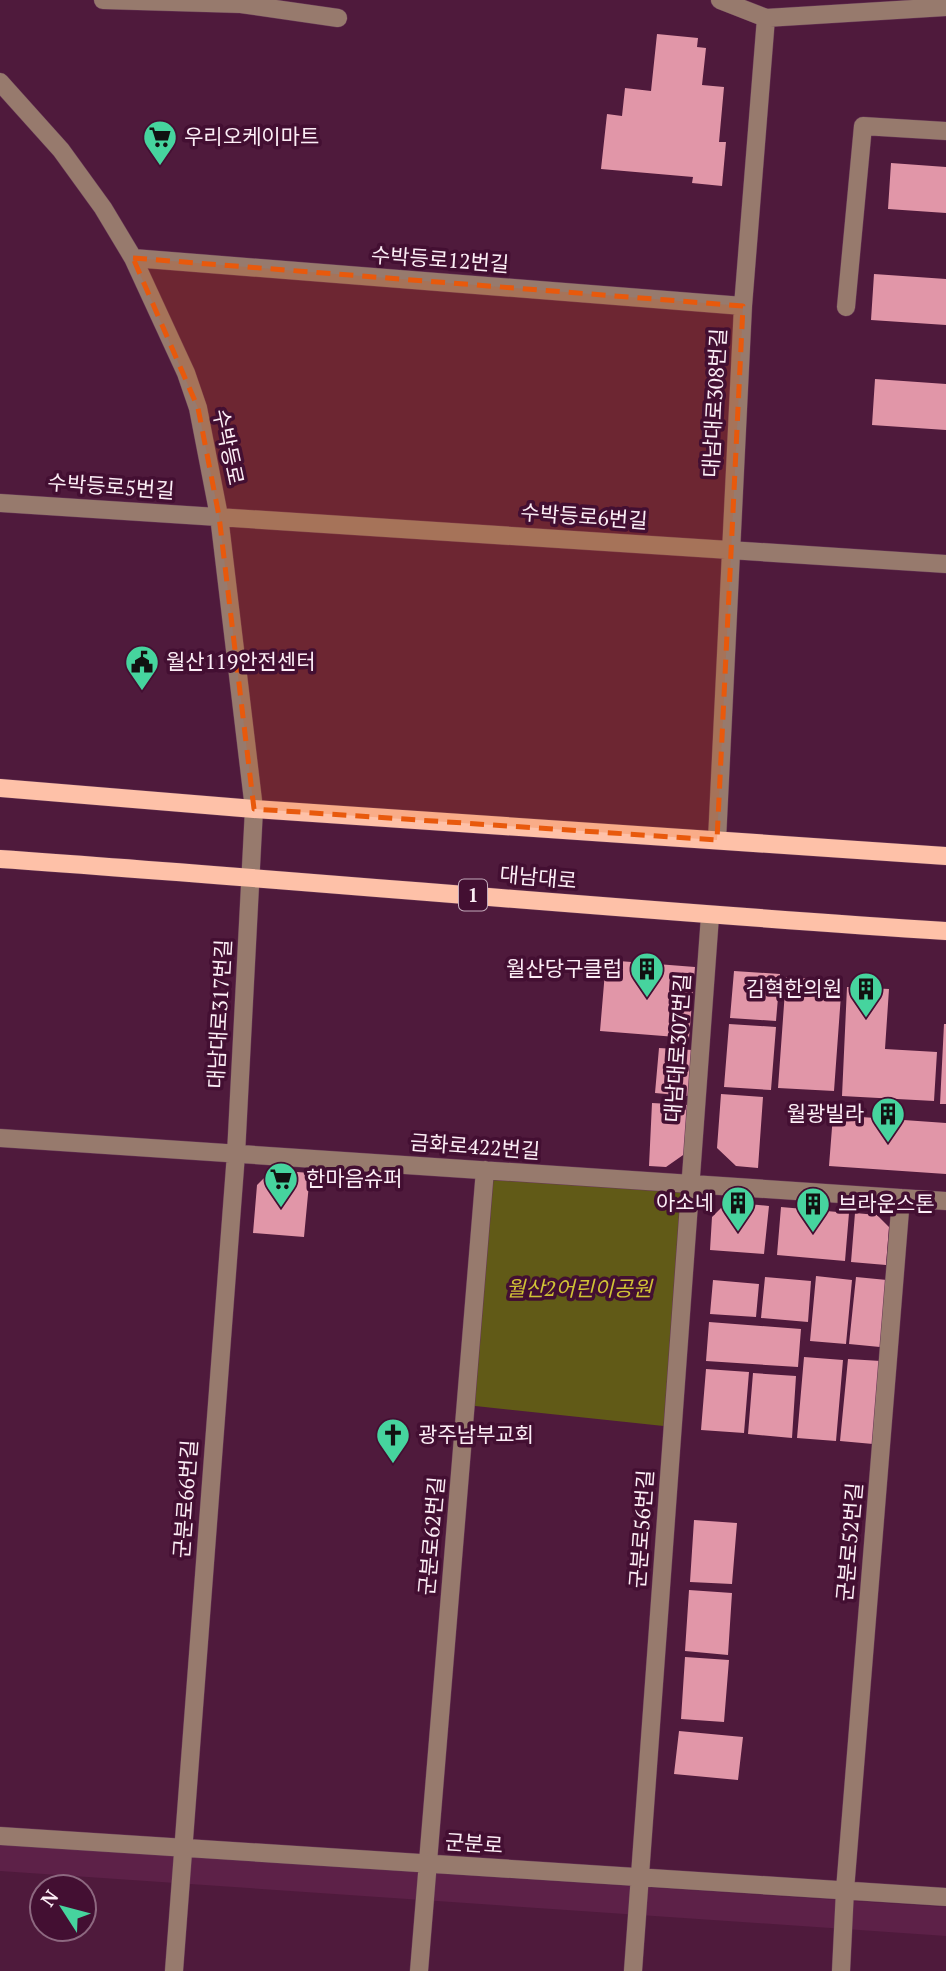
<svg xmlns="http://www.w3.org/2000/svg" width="946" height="1971" font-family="'PT Serif','Noto Sans KR',serif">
	<rect width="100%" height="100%" fill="#4f1a3c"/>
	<!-- built -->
	<path fill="#5d2148" d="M 0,1845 L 946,1907 L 946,1936 L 0,1871 Z"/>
	<!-- green -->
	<path fill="#615a17" d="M 485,1170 L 690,1184 L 673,1427 L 466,1405 Z"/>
	<!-- building -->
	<path fill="#e196a8" d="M 657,34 L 698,38 L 697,47 L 706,48 L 702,85 L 724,87 L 719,142 L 726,142 L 722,186 L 692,183 L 693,177 L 601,169 L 607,114 L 622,116 L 625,88 L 651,91 Z
		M 891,163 L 946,167 L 946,213 L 888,209 Z
		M 874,274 L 946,279 L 946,325 L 871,320 Z
		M 875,379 L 946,384 L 946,430 L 872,425 Z
		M 606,960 L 695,967 L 689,1038 L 600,1031 Z
		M 734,971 L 780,974 L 776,1021 L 730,1018 Z
		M 786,977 L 842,981 L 834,1091 L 778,1088 Z
		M 847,987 L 889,989 L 885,1049 L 937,1052 L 934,1101 L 842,1096 Z
		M 729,1024 L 776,1027 L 771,1090 L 724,1087 Z
		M 944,1024 L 946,1024 L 946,1104 L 940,1104 Z
		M 659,1048 L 692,1050 L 688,1096 L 655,1093 Z
		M 721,1094 L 763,1097 L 758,1168 L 736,1166 L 717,1148 Z
		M 652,1103 L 688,1105 L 686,1153 L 666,1167 L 649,1166 Z
		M 833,1115 L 946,1123 L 946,1174 L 829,1166 Z
		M 272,1170 L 310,1173 L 304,1237 L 253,1233 L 257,1185 Z
		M 727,1202 L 769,1206 L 764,1254 L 710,1250 L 712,1217 Z
		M 781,1207 L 849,1213 L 845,1261 L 777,1255 Z
		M 855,1213 L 877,1215 L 889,1227 L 886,1265 L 851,1262 Z
		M 816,1276 L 852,1280 L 846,1344 L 810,1341 Z
		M 765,1277 L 811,1281 L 808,1322 L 761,1318 Z
		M 856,1277 L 887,1280 L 880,1347 L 849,1344 Z
		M 713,1280 L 759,1284 L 756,1317 L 710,1314 Z
		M 709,1322 L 801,1329 L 798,1367 L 706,1361 Z
		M 804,1357 L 843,1360 L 836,1441 L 797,1438 Z
		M 848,1359 L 881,1361 L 873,1444 L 840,1441 Z
		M 706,1369 L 749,1372 L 744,1433 L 701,1430 Z
		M 753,1373 L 796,1376 L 792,1438 L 748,1434 Z
		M 694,1520 L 737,1523 L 732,1584 L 690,1582 Z
		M 689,1590 L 732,1593 L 728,1655 L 685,1651 Z
		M 685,1657 L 729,1660 L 724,1722 L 681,1719 Z
		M 679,1731 L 743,1737 L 738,1780 L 674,1774 Z"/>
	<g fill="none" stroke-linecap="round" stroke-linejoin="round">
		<!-- minor casing -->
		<g stroke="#673856" stroke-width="19">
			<path id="minor" d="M 103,0 L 241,4 L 338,18
				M 720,0 L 766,18 L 946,7
				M 0,82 L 61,150 L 103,208 L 133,258 L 186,373 L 198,408 L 219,516 L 254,809 L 236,1154 L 174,1971
				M 133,258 L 743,306
				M 846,307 L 863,126 L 946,131
				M 0,503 L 946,564
				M 717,840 L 743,306 L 766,18
				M 0,1138 L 946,1201
				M 0,1836 L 946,1897
				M 419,1971 L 485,1170
				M 633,1971 L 710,916
				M 841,1971 L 845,1890 L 901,1198"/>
		</g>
		<!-- major casing -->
		<g stroke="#673856" stroke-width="19">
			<path id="major" d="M 0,788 L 254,809 L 946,856
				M 0,859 C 316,881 630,911 946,931"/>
		</g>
		<!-- minor -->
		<use href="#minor" stroke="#977a6d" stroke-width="18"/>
		<!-- major -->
		<use href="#major" stroke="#fec1a8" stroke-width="18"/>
	</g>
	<!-- marked area -->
	<path fill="#e8590c" fill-opacity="0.2" stroke="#e8590c" stroke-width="5" stroke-dasharray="14 9" stroke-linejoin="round" d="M 133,258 L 743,306 L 717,840 L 254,809 L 219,516 L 198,408 Z"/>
	<!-- icons -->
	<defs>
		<g id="supermarket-pin" transform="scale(1.75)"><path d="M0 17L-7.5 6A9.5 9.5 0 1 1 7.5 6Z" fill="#46d49e" stroke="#430f32"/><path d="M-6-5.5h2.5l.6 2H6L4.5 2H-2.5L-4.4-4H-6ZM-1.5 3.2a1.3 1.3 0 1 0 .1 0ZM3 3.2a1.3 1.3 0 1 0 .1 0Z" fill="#111"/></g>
		<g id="civic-pin" transform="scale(1.75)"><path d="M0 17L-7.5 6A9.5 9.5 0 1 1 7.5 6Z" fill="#46d49e" stroke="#430f32"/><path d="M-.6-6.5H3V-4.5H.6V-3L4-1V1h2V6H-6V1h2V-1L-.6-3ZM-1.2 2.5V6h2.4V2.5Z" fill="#111"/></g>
		<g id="building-pin" transform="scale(1.75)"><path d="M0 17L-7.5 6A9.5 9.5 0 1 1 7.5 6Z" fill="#46d49e" stroke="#430f32"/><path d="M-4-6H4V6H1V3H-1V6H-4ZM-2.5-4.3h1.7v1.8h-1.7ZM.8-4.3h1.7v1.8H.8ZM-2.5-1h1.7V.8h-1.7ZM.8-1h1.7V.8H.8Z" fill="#111"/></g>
		<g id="church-pin" transform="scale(1.75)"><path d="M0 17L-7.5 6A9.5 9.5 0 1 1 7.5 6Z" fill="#46d49e" stroke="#430f32"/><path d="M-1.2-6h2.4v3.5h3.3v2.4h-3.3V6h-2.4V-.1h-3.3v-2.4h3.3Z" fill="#111"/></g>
	</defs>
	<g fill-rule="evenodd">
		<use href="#supermarket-pin" x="160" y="137"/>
		<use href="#civic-pin" x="142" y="662"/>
		<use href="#building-pin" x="647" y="969"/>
		<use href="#building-pin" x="866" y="989"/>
		<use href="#building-pin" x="888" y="1114"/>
		<use href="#supermarket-pin" x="281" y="1179"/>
		<use href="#building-pin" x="738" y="1203"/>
		<use href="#building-pin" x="813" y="1204"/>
		<use href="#church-pin" x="393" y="1435"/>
	</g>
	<g text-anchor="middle" stroke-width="7" stroke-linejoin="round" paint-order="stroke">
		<!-- shield labels -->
		<rect fill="#430f32" stroke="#c4abbb" stroke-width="2" x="459" y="879.5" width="28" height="31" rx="5"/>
		<g font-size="19" font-weight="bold" fill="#fceef6">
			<text x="473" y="902">1</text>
		</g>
		<!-- poi labels -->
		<g font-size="21" fill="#fceef6" stroke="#430f32" text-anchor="start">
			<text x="184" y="144">우리오케이마트</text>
			<text x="166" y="669">월산119안전센터</text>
			<text x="622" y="976" text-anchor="end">월산당구클럽</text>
			<text x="842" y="996" text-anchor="end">김혁한의원</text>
			<text x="864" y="1121" text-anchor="end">월광빌라</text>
			<text x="306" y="1186">한마음슈퍼</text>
			<text x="714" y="1210" text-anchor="end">아소네</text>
			<text x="838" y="1211">브라운스톤</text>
			<text x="418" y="1442">광주남부교회</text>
		</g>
		<!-- street labels -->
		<g font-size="21" fill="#fceef6" stroke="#430f32">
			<text transform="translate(440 260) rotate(4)" y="7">수박등로12번길</text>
			<text transform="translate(715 403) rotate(-87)" y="7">대남대로308번길</text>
			<text transform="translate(228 447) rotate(78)" y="7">수박등로</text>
			<text transform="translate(111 487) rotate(4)" y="7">수박등로5번길</text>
			<text transform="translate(584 517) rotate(4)" y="7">수박등로6번길</text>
			<text transform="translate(538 878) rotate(5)" y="7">대남대로</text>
			<text transform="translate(220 1014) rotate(-87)" y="7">대남대로317번길</text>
			<text transform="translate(678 1048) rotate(-86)" y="7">대남대로307번길</text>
			<text transform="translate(475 1147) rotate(4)" y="7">금화로422번길</text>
			<text transform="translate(186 1499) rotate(-86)" y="7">군분로66번길</text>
			<text transform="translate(642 1529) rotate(-86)" y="7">군분로56번길</text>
			<text transform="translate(432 1536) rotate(-85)" y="7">군분로62번길</text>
			<text transform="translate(850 1542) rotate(-85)" y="7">군분로52번길</text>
			<text transform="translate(474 1844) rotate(4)" y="7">군분로</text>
		</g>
		<!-- park labels -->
		<g font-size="21" font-style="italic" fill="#d0c236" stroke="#430f32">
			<text x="579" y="1296">월산2어린이공원</text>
		</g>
	</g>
	<!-- north arrow -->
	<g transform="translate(63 1908) rotate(306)"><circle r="33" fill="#430f32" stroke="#8d6880" stroke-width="2"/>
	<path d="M0-5L12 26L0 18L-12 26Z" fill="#46d49e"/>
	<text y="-10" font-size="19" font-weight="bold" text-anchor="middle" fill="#fceef6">N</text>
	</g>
</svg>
